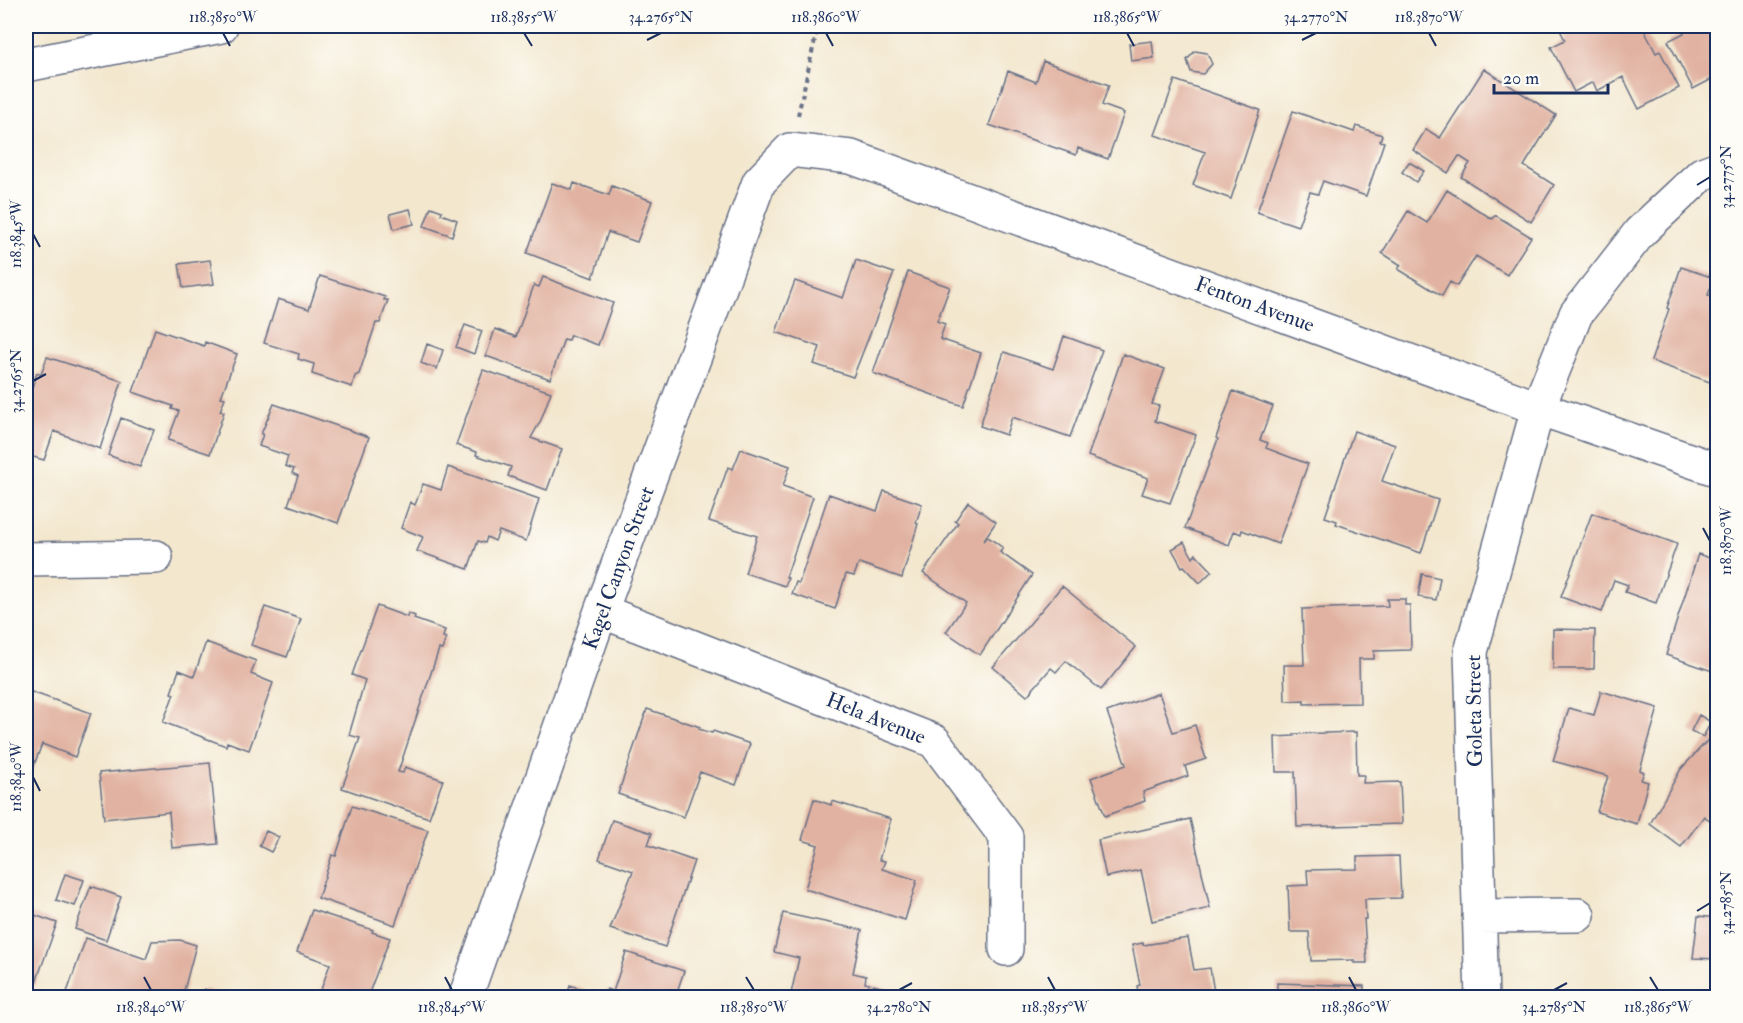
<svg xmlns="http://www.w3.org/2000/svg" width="1743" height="1023" font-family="'IM FELL Double Pica',serif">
	<rect width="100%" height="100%" fill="#fdfcf7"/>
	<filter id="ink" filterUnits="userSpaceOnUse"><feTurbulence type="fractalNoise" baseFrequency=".0167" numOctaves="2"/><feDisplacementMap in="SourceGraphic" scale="12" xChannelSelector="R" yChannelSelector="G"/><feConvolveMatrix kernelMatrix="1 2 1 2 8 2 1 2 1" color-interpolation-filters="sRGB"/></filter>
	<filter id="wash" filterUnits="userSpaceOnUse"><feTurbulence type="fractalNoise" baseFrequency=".008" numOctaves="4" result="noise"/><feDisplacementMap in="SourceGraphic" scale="24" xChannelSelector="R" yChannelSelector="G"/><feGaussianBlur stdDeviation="1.35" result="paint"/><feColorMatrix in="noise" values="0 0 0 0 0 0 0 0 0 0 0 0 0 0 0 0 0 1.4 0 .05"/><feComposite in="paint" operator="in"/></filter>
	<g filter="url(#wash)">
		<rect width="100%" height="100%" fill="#f3e7ce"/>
		<g id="blocks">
			<!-- building -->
			<path fill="#e1b2a1" d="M 1558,26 L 1642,26 L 1656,53 L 1660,51 L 1679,88 L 1639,109 L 1623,77 L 1597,91 L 1593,82 L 1574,92 L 1551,47 L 1565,40 Z
				M 1680,26 L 1718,26 L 1718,76 L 1693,89 L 1668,41 L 1684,33 Z
				M 1152,41 L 1154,58 L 1131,61 L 1129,44 Z
				M 1195,51 L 1207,53 L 1212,64 L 1203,74 L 1191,72 L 1187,60 Z
				M 1043,61 L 1109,85 L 1102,105 L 1124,113 L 1108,159 L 1078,148 L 1076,155 L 989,125 L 1008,71 L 1036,82 Z
				M 1484,69 L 1556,115 L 1524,166 L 1554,185 L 1531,222 L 1461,177 L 1470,163 L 1459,156 L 1448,173 L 1413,150 L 1426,129 L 1440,138 Z
				M 1175,80 L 1260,110 L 1231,199 L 1193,185 L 1205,152 L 1155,135 Z
				M 1293,111 L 1354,132 L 1356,126 L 1382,135 L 1380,141 L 1384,142 L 1366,196 L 1323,181 L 1318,194 L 1310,192 L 1298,226 L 1257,212 Z
				M 1409,162 L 1424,171 L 1416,182 L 1402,172 Z
				M 552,183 L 572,190 L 574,183 L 609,195 L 612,186 L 652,201 L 637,242 L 608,232 L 593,278 L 527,253 Z
				M 1447,190 L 1492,219 L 1495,215 L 1531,237 L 1507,275 L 1476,256 L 1457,286 L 1450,282 L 1442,296 L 1398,269 L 1401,265 L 1382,253 L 1408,211 L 1427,223 Z
				M 431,207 L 442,211 L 441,214 L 457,220 L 452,236 L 424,226 Z
				M 410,209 L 414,224 L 394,229 L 390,214 Z
				M 210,260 L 214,284 L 183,288 L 179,264 Z
				M 856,260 L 894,273 L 853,377 L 814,364 L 820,347 L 776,332 L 795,281 L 843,298 Z
				M 1681,267 L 1714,278 L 1708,295 L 1718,298 L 1718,385 L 1651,361 L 1669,309 L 1667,308 Z
				M 908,272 L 950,287 L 937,321 L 945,324 L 940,339 L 981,353 L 963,406 L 873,373 Z
				M 320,276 L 385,297 L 384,300 L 388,300 L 380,323 L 376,323 L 359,374 L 355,376 L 352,387 L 312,374 L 314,364 L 298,359 L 299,354 L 264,343 L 278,299 L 309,309 Z
				M 543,277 L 613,303 L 598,345 L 570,335 L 568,340 L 564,339 L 550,379 L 486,356 L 495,329 L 516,337 L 534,285 L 539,287 Z
				M 465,325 L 482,331 L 474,354 L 456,347 Z
				M 155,329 L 204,346 L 205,342 L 237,354 L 221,397 L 225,398 L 220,411 L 224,412 L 210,454 L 168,440 L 179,411 L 172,409 L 173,406 L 133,392 Z
				M 1064,336 L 1102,350 L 1070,437 L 1012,417 L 1006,435 L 980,426 L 1004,352 L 1053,369 Z
				M 427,344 L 443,350 L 437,369 L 421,363 Z
				M 1123,354 L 1165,369 L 1152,404 L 1159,406 L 1155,421 L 1196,435 L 1170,503 L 1142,494 L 1148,478 L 1088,456 Z
				M 47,357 L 122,381 L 100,449 L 54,431 L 44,460 L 26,455 L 26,405 L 37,373 L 41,375 Z
				M 483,370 L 551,392 L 541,420 L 531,438 L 562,449 L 547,490 L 508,476 L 511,467 L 476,455 L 477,452 L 456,445 Z
				M 1233,391 L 1273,406 L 1260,440 L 1268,443 L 1266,448 L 1308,464 L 1278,544 L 1242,530 L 1241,534 L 1234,531 L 1229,545 L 1185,528 L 1218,439 L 1216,438 Z
				M 274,404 L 369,437 L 338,523 L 288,505 L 298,476 L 292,473 L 294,469 L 285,466 L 288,456 L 259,446 L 263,434 L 261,434 Z
				M 121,418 L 154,430 L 140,467 L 108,455 Z
				M 1354,431 L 1395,445 L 1382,481 L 1438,500 L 1421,553 L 1336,524 L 1337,521 L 1325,517 Z
				M 741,449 L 790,466 L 783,486 L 813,497 L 786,577 L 788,578 L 785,586 L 745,573 L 757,536 L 709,521 L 728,467 L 733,469 Z
				M 448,467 L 539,499 L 526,541 L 499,531 L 495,541 L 487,537 L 485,543 L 478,541 L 468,569 L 417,551 L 423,537 L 401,528 L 410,502 L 415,505 L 423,484 L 441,490 Z
				M 884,491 L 922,504 L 916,523 L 918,524 L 902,578 L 859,563 L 854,576 L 846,574 L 835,609 L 792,594 L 796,582 L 799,583 L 829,494 L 877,511 Z
				M 968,502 L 996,522 L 983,541 L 988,537 L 1003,548 L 1000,552 L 1032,575 L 980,655 L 946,632 L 966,603 L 923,573 L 958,523 L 955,521 Z
				M 1592,513 L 1677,544 L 1656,603 L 1625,592 L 1628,585 L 1614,580 L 1602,612 L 1561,597 Z
				M 1184,542 L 1193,558 L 1196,554 L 1212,571 L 1200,583 L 1184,566 L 1182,567 L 1172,549 Z
				M 1698,554 L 1718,561 L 1718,673 L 1666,655 Z
				M 1422,574 L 1440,578 L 1436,600 L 1418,597 Z
				M 1062,586 L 1136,647 L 1101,690 L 1066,661 L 1056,672 L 1051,668 L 1027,696 L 993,667 Z
				M 1387,599 L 1405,599 L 1405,605 L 1410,605 L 1411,650 L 1374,651 L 1374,659 L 1359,659 L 1360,703 L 1304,704 L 1304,700 L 1285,701 L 1284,665 L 1304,665 L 1302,609 L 1388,606 Z
				M 377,606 L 407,617 L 408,613 L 415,616 L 414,619 L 445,630 L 443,637 L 446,638 L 442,650 L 439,649 L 398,772 L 403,773 L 405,767 L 443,780 L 429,818 L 342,788 L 360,738 L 349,735 L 365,680 L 352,675 Z
				M 265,607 L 301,619 L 287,657 L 251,645 Z
				M 1553,629 L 1595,630 L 1594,669 L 1553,669 Z
				M 206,642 L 256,661 L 251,674 L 273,683 L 249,750 L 227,742 L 226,746 L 163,722 L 174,694 L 171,693 L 179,670 L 194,676 Z
				M 26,690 L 91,713 L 75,757 L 42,744 L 30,776 L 26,775 Z
				M 1601,691 L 1658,708 L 1640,770 L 1644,772 L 1641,780 L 1648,782 L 1637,824 L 1597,812 L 1608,776 L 1553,761 L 1569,708 L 1594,715 Z
				M 1159,693 L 1173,732 L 1195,725 L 1206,759 L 1185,766 L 1188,776 L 1143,792 L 1145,801 L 1105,816 L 1091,778 L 1126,765 L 1107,712 Z
				M 647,709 L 700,727 L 699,729 L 712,733 L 713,731 L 750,744 L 736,785 L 700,772 L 684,817 L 618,794 Z
				M 1699,715 L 1711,722 L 1703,737 L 1691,731 Z
				M 1718,729 L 1718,826 L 1704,816 L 1681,847 L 1650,824 L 1681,769 Z
				M 1356,732 L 1357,775 L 1364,775 L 1363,783 L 1400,782 L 1402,824 L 1297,827 L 1295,772 L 1276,772 L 1275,737 L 1294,736 L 1294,734 Z
				M 210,763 L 218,844 L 172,848 L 169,812 L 104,819 L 99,773 Z
				M 814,799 L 831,805 L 832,801 L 891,819 L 879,860 L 885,861 L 882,869 L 917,880 L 905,920 L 805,889 L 818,845 L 802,840 Z
				M 352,806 L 428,830 L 395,925 L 318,898 L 332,855 L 336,856 Z
				M 1190,819 L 1210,908 L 1152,921 L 1141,870 L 1106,877 L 1098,840 Z
				M 612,820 L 652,833 L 648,845 L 694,861 L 665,947 L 610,929 L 633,871 L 599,859 Z
				M 266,831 L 279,837 L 271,852 L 259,846 Z
				M 1399,856 L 1401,898 L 1365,899 L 1366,919 L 1364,919 L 1367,963 L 1354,963 L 1354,960 L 1311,961 L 1309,932 L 1290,932 L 1288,886 L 1308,885 L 1307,870 L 1357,869 L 1357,857 Z
				M 65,874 L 84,880 L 75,906 L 56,900 Z
				M 91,886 L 121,897 L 106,940 L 75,929 Z
				M 312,910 L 373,930 L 372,932 L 390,938 L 367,998 L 318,998 L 330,964 L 297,952 Z
				M 26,912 L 57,923 L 35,985 L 33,985 L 29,998 L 26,998 Z
				M 783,913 L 862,930 L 853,973 L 866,976 L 865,983 L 901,992 L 900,998 L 790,998 L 799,958 L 774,952 Z
				M 1698,916 L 1718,918 L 1718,959 L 1693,958 Z
				M 86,938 L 146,959 L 152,941 L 180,940 L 196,945 L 182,998 L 65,998 Z
				M 1188,938 L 1194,970 L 1210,968 L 1215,998 L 1139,998 L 1137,986 L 1140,985 L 1132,945 L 1143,943 L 1143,945 Z
				M 626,952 L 684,971 L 675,998 L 566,998 L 570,985 L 604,997 L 607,989 L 613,992 Z
				M 1277,983 L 1364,986 L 1364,998 L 1277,998 Z
				M 204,989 L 227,997 L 227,998 L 201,998 Z
				M 1668,990 L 1674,998 L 1658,998 Z"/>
		</g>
	</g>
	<g filter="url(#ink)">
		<use href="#blocks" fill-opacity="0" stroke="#676f85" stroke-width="1.5"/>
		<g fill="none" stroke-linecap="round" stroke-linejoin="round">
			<!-- street casing -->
			<g stroke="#676f85" stroke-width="36">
				<path id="street" d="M 26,559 L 156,557
					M 601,611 L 934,741 L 1006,837 L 1006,949
					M 1479,916 L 1578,915
					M 465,998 L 601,611 L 759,182 L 790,150 L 851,157 L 1538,408 L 1718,470
					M 1482,998 L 1471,652 L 1538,408 L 1576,314 L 1640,232 L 1702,174 L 1718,168"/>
			</g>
			<!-- highway casing -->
			<g stroke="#676f85" stroke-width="36">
				<path id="highway" d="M 26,65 L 221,26"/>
			</g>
			<!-- path -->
			<path stroke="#676f85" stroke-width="4" stroke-dasharray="4.5 4.5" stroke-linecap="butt" d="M 798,115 L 818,26"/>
			<!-- street -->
			<use href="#street" stroke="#fff" stroke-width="33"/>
			<!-- highway -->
			<use href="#highway" stroke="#fff" stroke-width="33"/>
		</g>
	</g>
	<!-- ticks -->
	<path fill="none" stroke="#1b2f5e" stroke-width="2" d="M 223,33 L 230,46M 524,33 L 532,46M 826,33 L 833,46M 1127,33 L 1134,46M 1429,33 L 1436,46M 647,40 L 661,33M 1302,40 L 1316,33M 1697,185 L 1710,177M 33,234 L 40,247M 33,381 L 46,374M 1703,528 L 1710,541M 33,777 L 40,791M 1697,911 L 1710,903M 144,977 L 151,990M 445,977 L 452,990M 746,977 L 754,990M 1048,977 L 1055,990M 1349,977 L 1356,990M 1650,977 L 1658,990M 899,990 L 912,983M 1554,990 L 1567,983"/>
	<g text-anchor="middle" stroke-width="5" stroke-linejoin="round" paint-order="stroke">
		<!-- street labels -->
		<g font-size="21" fill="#1b2f5e" stroke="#fdfcf7">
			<text transform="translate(1255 304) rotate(20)" y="7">Fenton Avenue</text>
			<text transform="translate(618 568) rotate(-70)" y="7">Kagel Canyon Street</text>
			<text transform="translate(1474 711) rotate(-91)" y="7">Goleta Street</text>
			<text transform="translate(876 718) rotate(22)" y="7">Hela Avenue</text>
		</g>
	</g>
	<!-- margin -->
	<rect width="1743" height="1023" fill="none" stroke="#fdfcf7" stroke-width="66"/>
	<!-- scale -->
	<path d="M1494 84v9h114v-9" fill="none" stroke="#1b2f5e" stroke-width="3"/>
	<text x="1503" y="84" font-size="18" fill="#1b2f5e" stroke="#fdfcf7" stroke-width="4.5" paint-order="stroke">20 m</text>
	<rect x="33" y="33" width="1677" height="957" fill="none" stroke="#1b2f5e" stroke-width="2"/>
	<g font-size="15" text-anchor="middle" fill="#1b2f5e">
		<text x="223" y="22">118.3850°W</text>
		<text x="524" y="22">118.3855°W</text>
		<text x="661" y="22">34.2765°N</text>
		<text x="826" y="22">118.3860°W</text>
		<text x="1127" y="22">118.3865°W</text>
		<text x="1316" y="22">34.2770°N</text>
		<text x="1429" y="22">118.3870°W</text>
		<text transform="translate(1726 177) rotate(-90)" y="5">34.2775°N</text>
		<text transform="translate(16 234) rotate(-90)" y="5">118.3845°W</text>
		<text transform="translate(16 381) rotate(-90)" y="5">34.2765°N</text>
		<text transform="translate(1726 541) rotate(-90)" y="5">118.3870°W</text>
		<text transform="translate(16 777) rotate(-90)" y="5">118.3840°W</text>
		<text transform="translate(1726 903) rotate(-90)" y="5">34.2785°N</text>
		<text x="151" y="1012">118.3840°W</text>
		<text x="452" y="1012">118.3845°W</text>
		<text x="754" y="1012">118.3850°W</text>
		<text x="899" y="1012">34.2780°N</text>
		<text x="1055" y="1012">118.3855°W</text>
		<text x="1356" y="1012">118.3860°W</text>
		<text x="1554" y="1012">34.2785°N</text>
		<text x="1658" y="1012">118.3865°W</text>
	</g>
</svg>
